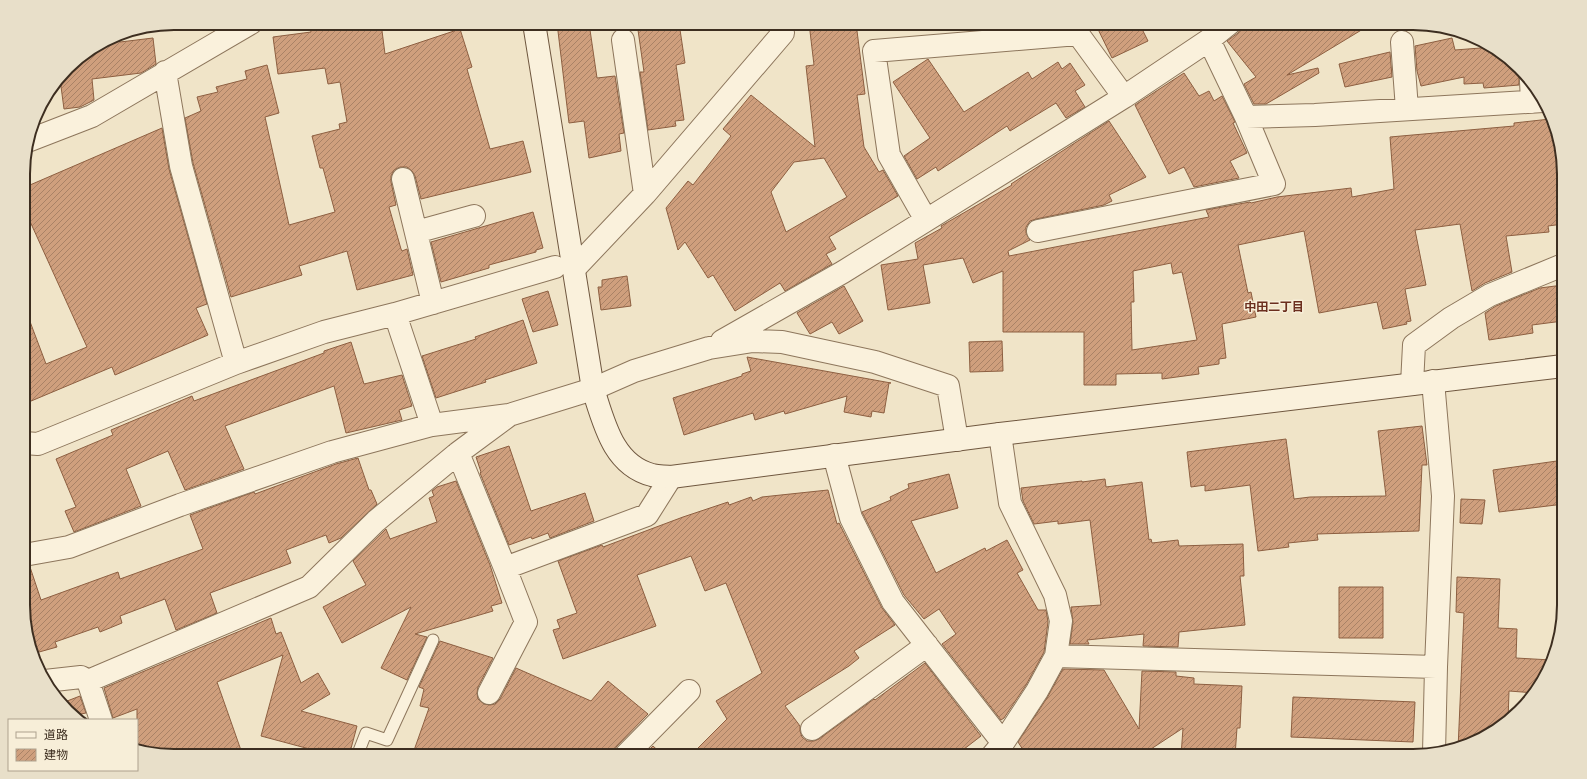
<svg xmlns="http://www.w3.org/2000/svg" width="1587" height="779" font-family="'Times New Roman','Noto Sans JP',serif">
	<defs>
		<pattern id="building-hatch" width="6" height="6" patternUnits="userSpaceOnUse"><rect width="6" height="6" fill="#cf9f7d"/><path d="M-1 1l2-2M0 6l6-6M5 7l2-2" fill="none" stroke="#a98266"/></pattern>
	</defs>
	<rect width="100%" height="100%" fill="#f0e4c8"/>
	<!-- building -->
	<path fill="url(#building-hatch)" stroke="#8d5f41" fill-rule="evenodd" d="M 338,23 L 381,23 L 385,54 L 460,29 L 472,67 L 467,69 L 490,149 L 523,141 L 531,172 L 421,199 L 415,176 L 412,171 L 407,167 L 400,167 L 394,170 L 391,176 L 391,182 L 396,205 L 389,207 L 401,249 L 402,251 L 407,249 L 413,275 L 357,290 L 347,251 L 299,266 L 302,275 L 231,297 L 193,163 L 185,118 L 201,111 L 197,97 L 218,92 L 216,87 L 247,79 L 245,71 L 267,65 L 279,113 L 265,117 L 289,225 L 335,212 L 323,168 L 320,168 L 312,136 L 340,129 L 339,124 L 347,122 L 340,82 L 328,84 L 325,68 L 278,74 L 273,37 L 311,32 L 310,27 Z
		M 557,23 L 589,23 L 597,78 L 615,76 L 624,133 L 619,134 L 621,151 L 589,158 L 584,121 L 569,123 Z
		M 637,23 L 679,23 L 685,63 L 676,65 L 684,120 L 675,121 L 676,126 L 648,130 L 640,72 L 644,72 Z
		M 809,23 L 856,23 L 865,94 L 857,95 L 864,147 L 879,172 L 883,170 L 898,196 L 829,237 L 836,249 L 826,254 L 832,264 L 785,291 L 780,283 L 735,311 L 713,275 L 708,278 L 685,242 L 678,250 L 666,208 L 688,181 L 693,185 L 731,136 L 723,129 L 751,95 L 815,147 L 806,66 L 814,65 ZM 824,158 L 847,197 L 786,232 L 771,192 L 794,162 Z
		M 1095,23 L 1139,23 L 1148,41 L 1112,58 Z
		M 1245,23 L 1373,23 L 1287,75 L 1318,68 L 1319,73 L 1266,104 L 1254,104 L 1244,84 L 1256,77 L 1227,41 L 1238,33 Z
		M 153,38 L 156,64 L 141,73 L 92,79 L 94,100 L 80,107 L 64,109 L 60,79 L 74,61 L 106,41 L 120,40 L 120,42 Z
		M 1452,38 L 1455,50 L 1493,47 L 1512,60 L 1519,68 L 1519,85 L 1484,88 L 1483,83 L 1464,84 L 1464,77 L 1421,86 L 1417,71 L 1415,46 Z
		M 1390,52 L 1392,77 L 1345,87 L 1339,64 Z
		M 928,59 L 964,112 L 1028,72 L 1032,79 L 1058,62 L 1062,69 L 1070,63 L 1085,85 L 1075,91 L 1085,107 L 1066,118 L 1056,103 L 1010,131 L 1007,126 L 938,171 L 936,167 L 917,179 L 904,156 L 930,138 L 893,82 Z
		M 1184,73 L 1199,96 L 1209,91 L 1214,101 L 1222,96 L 1235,122 L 1233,123 L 1247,153 L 1230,161 L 1239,178 L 1194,187 L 1184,167 L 1169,174 L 1135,105 Z
		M 1550,119 L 1563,154 L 1563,224 L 1548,226 L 1549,232 L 1506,236 L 1512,272 L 1485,283 L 1472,291 L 1460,224 L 1415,230 L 1426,285 L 1405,289 L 1411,321 L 1406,322 L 1407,324 L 1383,329 L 1377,302 L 1319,313 L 1304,231 L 1238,245 L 1248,293 L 1251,292 L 1256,317 L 1222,324 L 1226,358 L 1219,359 L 1219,364 L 1198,367 L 1199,374 L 1162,379 L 1162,373 L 1116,374 L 1116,385 L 1084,385 L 1084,332 L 1003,332 L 1003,271 L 973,283 L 963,258 L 923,265 L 930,303 L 888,310 L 881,265 L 918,259 L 915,243 L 942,228 L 941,226 L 1012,185 L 1011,184 L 1109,121 L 1146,177 L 1109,195 L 1112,201 L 1104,205 L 1036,219 L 1030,221 L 1026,227 L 1026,233 L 1030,240 L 1008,251 L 1009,256 L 1209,217 L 1206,210 L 1250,202 L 1251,203 L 1277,197 L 1351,188 L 1352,197 L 1394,189 L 1390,137 L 1514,126 L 1514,123 ZM 1171,263 L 1173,274 L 1182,272 L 1197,340 L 1132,350 L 1131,302 L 1134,302 L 1133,271 Z
		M 162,128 L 169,169 L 207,304 L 196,308 L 208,335 L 115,375 L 112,367 L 24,404 L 24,311 L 26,311 L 46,364 L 87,347 L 23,206 L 23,188 Z
		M 533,212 L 543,248 L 536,250 L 536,252 L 489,265 L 489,268 L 441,282 L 431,242 Z
		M 627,276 L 631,306 L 601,310 L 598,287 L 602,287 L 602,280 Z
		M 1563,285 L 1563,321 L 1532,325 L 1533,333 L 1489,340 L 1485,313 L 1496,306 L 1540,288 Z
		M 844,286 L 863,321 L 839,334 L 832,322 L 810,334 L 797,313 Z
		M 548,291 L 558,325 L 533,332 L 522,299 Z
		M 523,320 L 537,363 L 485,380 L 486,382 L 436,398 L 422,356 L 476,339 L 475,337 Z
		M 1002,341 L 1003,371 L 970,372 L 969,342 Z
		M 351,342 L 364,384 L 402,375 L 412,406 L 399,410 L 402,420 L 346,433 L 334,386 L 225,426 L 244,469 L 185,490 L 168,451 L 126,469 L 141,506 L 74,532 L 65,511 L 76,507 L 56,459 L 113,435 L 111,430 L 192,396 L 194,401 L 324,353 L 324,351 Z
		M 747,357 L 891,383 L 889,383 L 884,413 L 872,411 L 871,417 L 844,412 L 847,396 L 785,414 L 784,411 L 755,420 L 753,413 L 684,435 L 673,398 L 742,376 L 742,374 L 751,371 Z
		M 1422,426 L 1427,465 L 1422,465 L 1419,531 L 1317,534 L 1318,540 L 1288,543 L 1289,547 L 1258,551 L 1250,485 L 1205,491 L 1205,485 L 1191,487 L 1187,452 L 1286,439 L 1294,499 L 1310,497 L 1386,496 L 1378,431 Z
		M 509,446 L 531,511 L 585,493 L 594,521 L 550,538 L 548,533 L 532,539 L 531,537 L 509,545 L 480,473 L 481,472 L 476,457 Z
		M 358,458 L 369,490 L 371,490 L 377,504 L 341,538 L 329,543 L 326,535 L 286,550 L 291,563 L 210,593 L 217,613 L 176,630 L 165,599 L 120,616 L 122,623 L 100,632 L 98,627 L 55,642 L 57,647 L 32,654 L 24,625 L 24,567 L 30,567 L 41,600 L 118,572 L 120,579 L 203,549 L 190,515 L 254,492 L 255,494 L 336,464 Z
		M 1564,460 L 1564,504 L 1499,512 L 1493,470 Z
		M 949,474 L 958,508 L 911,521 L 936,573 L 985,548 L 986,551 L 1007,540 L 1023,570 L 1017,573 L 1038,610 L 1046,610 L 1048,622 L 1044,652 L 1026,685 L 1004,718 L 1001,720 L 942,644 L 956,634 L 939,609 L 924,619 L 904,595 L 862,512 L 891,500 L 890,497 L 909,488 L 908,484 Z
		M 1105,479 L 1106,487 L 1142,482 L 1149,540 L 1151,539 L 1152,543 L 1178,540 L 1179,546 L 1243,544 L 1244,576 L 1240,576 L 1245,625 L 1179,632 L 1178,647 L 1143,646 L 1144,634 L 1087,640 L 1089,644 L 1070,644 L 1073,622 L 1071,607 L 1101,605 L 1090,520 L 1058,524 L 1058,521 L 1034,524 L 1023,501 L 1021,488 L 1082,481 L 1082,482 Z
		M 456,481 L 490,565 L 502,603 L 491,606 L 493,611 L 415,634 L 427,637 L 407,680 L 381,668 L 411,607 L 342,643 L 323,607 L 366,585 L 353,561 L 386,529 L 390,539 L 437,522 L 429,498 L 434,496 L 432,491 L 437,487 Z
		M 828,490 L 837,524 L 839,523 L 882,608 L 895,625 L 854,651 L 859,658 L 849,666 L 785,706 L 800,726 L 800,731 L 802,737 L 807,741 L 814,741 L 819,739 L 874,699 L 875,700 L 925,663 L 981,736 L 955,756 L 690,756 L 727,719 L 716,701 L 762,673 L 726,583 L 705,591 L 691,556 L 637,575 L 656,626 L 563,659 L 553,630 L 560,628 L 557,620 L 577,613 L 558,561 L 602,545 L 603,547 L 683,517 L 728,502 L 729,505 L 751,497 L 753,501 L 762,497 Z
		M 1461,499 L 1485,500 L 1482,524 L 1460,523 Z
		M 1457,577 L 1500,579 L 1498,628 L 1517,629 L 1516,658 L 1551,660 L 1549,672 L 1535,693 L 1509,691 L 1508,721 L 1497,731 L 1458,749 L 1464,613 L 1456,612 Z
		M 1339,587 L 1383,587 L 1383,638 L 1339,638 Z
		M 271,618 L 276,634 L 281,632 L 301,683 L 318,673 L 330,694 L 301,711 L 357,726 L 349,756 L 318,748 L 317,751 L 261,736 L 283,655 L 217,682 L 243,756 L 194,756 L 193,750 L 168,755 L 137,747 L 137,709 L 113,718 L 104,688 Z
		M 440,641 L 493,658 L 478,687 L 477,693 L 478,699 L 484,704 L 490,705 L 495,704 L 500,699 L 516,668 L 591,701 L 608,681 L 648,714 L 616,747 L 613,756 L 412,756 L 429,708 L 420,706 L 424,689 L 419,687 Z
		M 1063,669 L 1104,670 L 1139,729 L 1142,671 L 1176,672 L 1176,676 L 1194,678 L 1194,684 L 1242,686 L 1240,728 L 1237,728 L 1235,756 L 1181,756 L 1183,728 L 1151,749 L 1155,756 L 1027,756 L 1018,742 L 1047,698 Z
		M 80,696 L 86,713 L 76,715 L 62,703 Z
		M 1293,697 L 1415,702 L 1413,742 L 1291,737 Z
		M 653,746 L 664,756 L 643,756 Z"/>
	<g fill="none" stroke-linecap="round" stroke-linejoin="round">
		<!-- lane casing -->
		<g stroke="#8d765c" stroke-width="13">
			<path id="lane" d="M 357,756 L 366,733 L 387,740 L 433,640"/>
		</g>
		<!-- street casing -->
		<g stroke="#8d765c" stroke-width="24">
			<path id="street" d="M 623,40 L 645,194
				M 1209,40 L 1246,117 L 1315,115 L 1543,101
				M 1402,42 L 1407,109
				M 165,72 L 181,166 L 236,363
				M 1531,81 L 1532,102
				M 30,140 L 92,116 L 251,23
				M 403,179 L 433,303
				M 926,220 L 889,155 L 874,51 L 1078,34 L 1124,97
				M 1038,231 L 1274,184 L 1246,117
				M 416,232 L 474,216
				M 574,269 L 645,194 L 783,33
				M 395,314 L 432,425
				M 722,341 L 843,272 L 1124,97 L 1209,40 L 1230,23
				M 1433,381 L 1443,496 L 1436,667 L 1434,753
				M 1412,384 L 1414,345 L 1451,318 L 1490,295 L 1563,265
				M 24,443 L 38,444 L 236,363 L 324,332 L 395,314 L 555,267
				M 458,453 L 505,568 L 526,622 L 489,693
				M 834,455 L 851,518 L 893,602 L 1003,743
				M 24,555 L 69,547 L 180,505 L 332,452 L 432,425 L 509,415 L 593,389 L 634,371 L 709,348 L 753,341 L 782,342 L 875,362 L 948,386 L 957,440
				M 505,568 L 647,515 L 671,477
				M 1056,656 L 1436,667
				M 45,681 L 81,677 L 88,681 L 101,720
				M 88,681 L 309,587 L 376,521 L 458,453 L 508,416
				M 812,729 L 927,645
				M 625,756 L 689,691
				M 992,756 L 1003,743 L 1037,691 L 1056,656 L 1061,621 L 1055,595 L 1010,503 L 1000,434"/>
		</g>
		<!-- secondary casing -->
		<g stroke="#6f573f" stroke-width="24">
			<path id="secondary" d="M 534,23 L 593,389 C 604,423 613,465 652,475 C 658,477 665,476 671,477 L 1000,434 L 1563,366"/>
		</g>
		<!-- lane -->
		<use href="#lane" stroke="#faf1dc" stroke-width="11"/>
		<!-- street -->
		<use href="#street" stroke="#faf1dc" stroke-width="22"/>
		<!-- secondary -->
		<use href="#secondary" stroke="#faf1dc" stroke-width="22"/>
	</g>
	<g text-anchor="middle" stroke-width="3" stroke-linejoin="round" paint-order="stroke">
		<!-- neighbourhood labels -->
		<g font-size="12" font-weight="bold" fill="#6b2e1e" stroke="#f7eed8">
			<text x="1274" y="311">中田二丁目</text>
		</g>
	</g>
	<!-- crop -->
	<path d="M0 0H1587V779H0ZM174 30H1413A144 144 0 0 1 1557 174V605A144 144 0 0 1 1413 749H174A144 144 0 0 1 30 605V174A144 144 0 0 1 174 30Z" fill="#e8dfc9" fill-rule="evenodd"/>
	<path fill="none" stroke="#3d2e20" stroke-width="2" d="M174 30H1413A144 144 0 0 1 1557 174V605A144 144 0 0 1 1413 749H174A144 144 0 0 1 30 605V174A144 144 0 0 1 174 30Z"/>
	<!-- legend -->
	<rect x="8" y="719" width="130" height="52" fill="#f7eed8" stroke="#ada18e"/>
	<rect x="16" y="732" width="20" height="6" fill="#faf1dc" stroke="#ada18e"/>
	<text x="44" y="739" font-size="12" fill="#3d2e20">道路</text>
	<rect x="16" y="749" width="20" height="12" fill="url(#building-hatch)" stroke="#ada18e"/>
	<text x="44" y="759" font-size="12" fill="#3d2e20">建物</text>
</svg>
